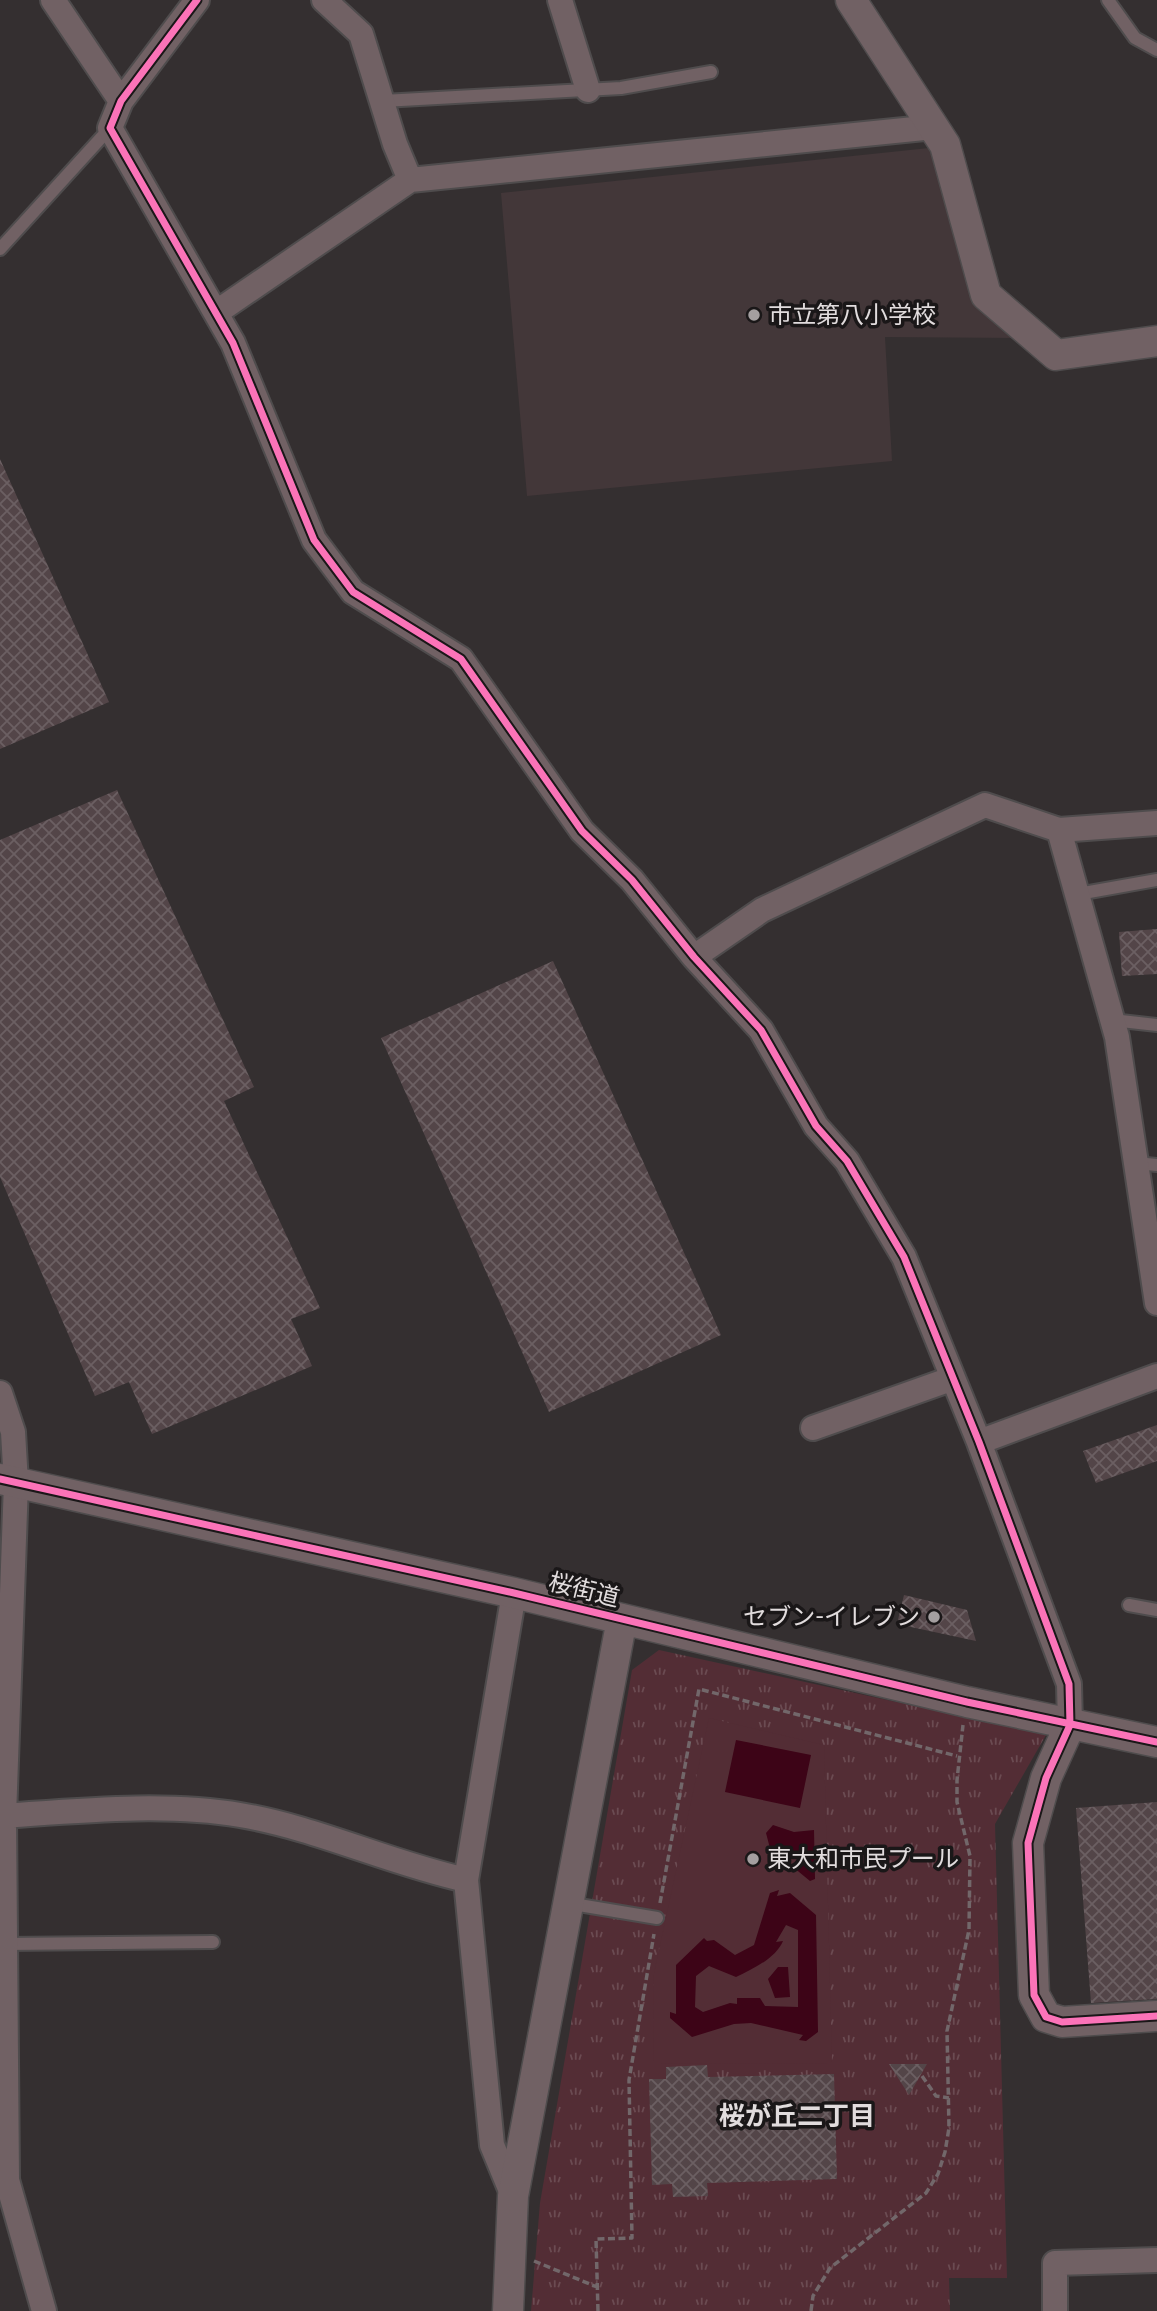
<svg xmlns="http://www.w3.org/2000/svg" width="1157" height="2311" font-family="'Fira Sans Condensed','Noto Sans JP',sans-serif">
	<defs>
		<pattern id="park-tufts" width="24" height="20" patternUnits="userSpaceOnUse" patternTransform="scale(1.75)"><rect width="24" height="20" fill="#532d35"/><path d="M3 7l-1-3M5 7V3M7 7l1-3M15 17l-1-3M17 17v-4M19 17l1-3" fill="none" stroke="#6b4b52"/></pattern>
		<pattern id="building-cross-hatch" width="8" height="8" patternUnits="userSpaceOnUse" patternTransform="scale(1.75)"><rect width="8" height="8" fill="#534548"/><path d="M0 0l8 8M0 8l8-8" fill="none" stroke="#6b5f62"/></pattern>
	</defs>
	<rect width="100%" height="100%" fill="#342f30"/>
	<!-- built -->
	<path fill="#433739" d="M 929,148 L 975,294 L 1019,338 L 885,337 L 892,461 L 527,496 L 501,193 Z"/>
	<!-- park -->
	<path fill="url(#park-tufts)" d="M 659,1650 L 1046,1735 L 995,1824 L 1007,2278 L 949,2278 L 950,2311 L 531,2311 L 540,2203 L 632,1670 Z"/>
	<!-- garden -->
	<path fill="#532d35" d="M 709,1718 L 824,1745 L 832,2063 L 653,2064 L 654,1973 Z"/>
	<!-- water -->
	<path fill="#3d0417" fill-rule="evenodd" d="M 736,1740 L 811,1755 L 800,1808 L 725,1792 Z
		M 773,1825 L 794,1832 L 814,1830 L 815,1879 L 810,1881 L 793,1867 L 798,1861 L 793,1851 L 772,1856 L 766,1833 Z
		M 779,1890 L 777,1896 L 790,1893 L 816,1915 L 818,2032 L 806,2041 L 799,2040 L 803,2035 L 751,2023 L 734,2024 L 692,2037 L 670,2018 L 670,2012 L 676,2014 L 676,1965 L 704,1938 L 707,1941 L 714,1940 L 735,1955 L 754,1945 L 770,1893 ZM 786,1925 L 798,1930 L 798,2007 L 765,2006 L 760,1998 L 737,1998 L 737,2004 L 730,2003 L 703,2012 L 695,2007 L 696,1976 L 709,1966 L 736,1977 C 753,1969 776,1958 783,1941 L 776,1942 Z
		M 778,1967 L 788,1967 L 790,1997 L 775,1998 L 768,1979 Z"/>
	<!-- building -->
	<path fill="url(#building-cross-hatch)" d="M 0,459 L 109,702 L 0,749 Z
		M 117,790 L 254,1087 L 224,1101 L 320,1308 L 291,1319 L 312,1366 L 152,1434 L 129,1382 L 95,1396 L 0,1177 L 0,840 Z
		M 1157,929 L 1157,974 L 1122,976 L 1119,932 Z
		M 553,961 L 721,1335 L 549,1412 L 381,1038 Z
		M 1157,1425 L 1157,1461 L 1096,1483 L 1083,1451 Z
		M 904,1595 L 967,1610 L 976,1641 L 897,1624 Z
		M 1157,1802 L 1157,1999 L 1091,2003 L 1076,1808 Z
		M 889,2064 L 927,2064 L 909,2095 Z
		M 707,2065 L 708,2077 L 834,2074 L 837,2179 L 707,2183 L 708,2196 L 673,2197 L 672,2184 L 652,2185 L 649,2079 L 666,2079 L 666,2067 Z"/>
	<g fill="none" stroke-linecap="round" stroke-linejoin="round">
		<!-- service casing -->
		<g stroke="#4f4c4d" stroke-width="16">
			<path id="service" d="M 1108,0 L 1135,38 L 1157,50
				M 383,101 L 621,88 L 711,72
				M 0,249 L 110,128
				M 1078,894 L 1157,880
				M 1112,1020 L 1157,1025
				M 1136,1163 L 1157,1165
				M 1129,1605 L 1157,1610
				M 567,1903 L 657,1918
				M 4,1944 L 213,1942"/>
		</g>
		<!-- minor casing -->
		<g stroke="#4f4c4d" stroke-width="28">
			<path id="minor" d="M 53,0 L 121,101
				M 197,0 L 121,101 L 110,128 L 233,343 L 314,540 L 353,592 L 461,659 L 582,831 L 632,880 L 694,957 L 761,1030 L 816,1126 L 847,1161 L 904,1257 L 979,1442 L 1069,1684 L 1070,1725
				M 324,0 L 361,34 L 395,144 L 410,180 L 934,127
				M 560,0 L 588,90
				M 217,312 L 410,180
				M 1059,830 L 1117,1037 L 1157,1303
				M 694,957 L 762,910 L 985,805 L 1059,830 L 1157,823
				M 0,1393 L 13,1432 L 16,1483 L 4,1816 L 7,2180 L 44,2311
				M 813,1428 L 951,1379
				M 979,1442 L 1157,1376
				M 0,1816 C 76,1811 165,1802 240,1815 C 317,1828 389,1863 466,1880
				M 513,2196 L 492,2145 L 466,1880 L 514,1593
				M 1055,2311 L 1055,2263 L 1157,2260"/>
		</g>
		<!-- tertiary casing -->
		<g stroke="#4f4c4d" stroke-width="33">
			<path id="tertiary" d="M 851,0 L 945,145 L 986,295 L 1056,355 L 1157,341
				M 0,1479 L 514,1593 L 967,1702 L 1157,1742
				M 1070,1725 L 1046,1778 L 1028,1843 L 1034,1995 L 1046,2017 L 1062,2022 L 1157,2016
				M 508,2311 L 513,2196 L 622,1619"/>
		</g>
		<!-- path -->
		<path stroke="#72676a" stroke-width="3.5" stroke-dasharray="7 3.5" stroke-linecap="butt" d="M 660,1903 L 699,1689 L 957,1756
			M 922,2076 L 936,2096 L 949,2098
			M 534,2261 L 597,2287
			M 598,2311 L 596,2239 L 632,2238 L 629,2080 L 654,1934
			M 811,2311 L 813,2296 L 830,2268 L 926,2193 L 938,2174 L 945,2152 L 949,2128 L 947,2031 L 969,1930 L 970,1856 L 957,1802 L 957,1780 L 963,1725"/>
		<!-- service -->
		<use href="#service" stroke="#716164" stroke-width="12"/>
		<!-- minor -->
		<use href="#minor" stroke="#716164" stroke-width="24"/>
		<!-- tertiary -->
		<use href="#tertiary" stroke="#716164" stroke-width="30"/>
		<!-- cycleway casing -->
		<g stroke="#1a1718" stroke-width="11">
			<path id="cycleway" d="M 197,0 L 121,101 L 110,128 L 233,343 L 314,540 L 353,592 L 461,659 L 582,831 L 632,880 L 694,957 L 761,1030 L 816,1126 L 847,1161 L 904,1257 L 979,1442 L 1069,1684 L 1070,1725 L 1046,1778 L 1028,1843 L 1034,1995 L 1046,2017 L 1062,2022 L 1157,2016
				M 0,1479 L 514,1593 L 967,1702 L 1157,1742"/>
		</g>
		<!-- cycleway -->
		<use href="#cycleway" stroke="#fb73b8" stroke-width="7"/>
	</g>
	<!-- markers -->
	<g fill="#a49fa0" stroke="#1a1718" stroke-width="2.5">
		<circle cx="754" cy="315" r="7"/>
		<circle cx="934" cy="1617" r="7"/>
		<circle cx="753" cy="1859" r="7"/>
	</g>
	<g text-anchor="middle" stroke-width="7" stroke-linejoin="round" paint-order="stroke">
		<!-- poi labels -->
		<g font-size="24" fill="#e1dcdd" stroke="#1a1718" text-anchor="start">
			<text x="768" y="323">市立第八小学校</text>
			<text x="920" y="1625" text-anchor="end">セブン-イレブン</text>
			<text x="767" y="1867">東大和市民プール</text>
		</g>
		<!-- street labels -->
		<g font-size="24" fill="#e1dcdd" stroke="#1a1718">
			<text transform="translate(584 1590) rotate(14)" y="8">桜街道</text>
		</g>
		<!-- neighbourhood labels -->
		<g font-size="26" font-weight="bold" fill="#e1dcdd" stroke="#1a1718">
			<text x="797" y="2125">桜が丘二丁目</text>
		</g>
	</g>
</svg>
